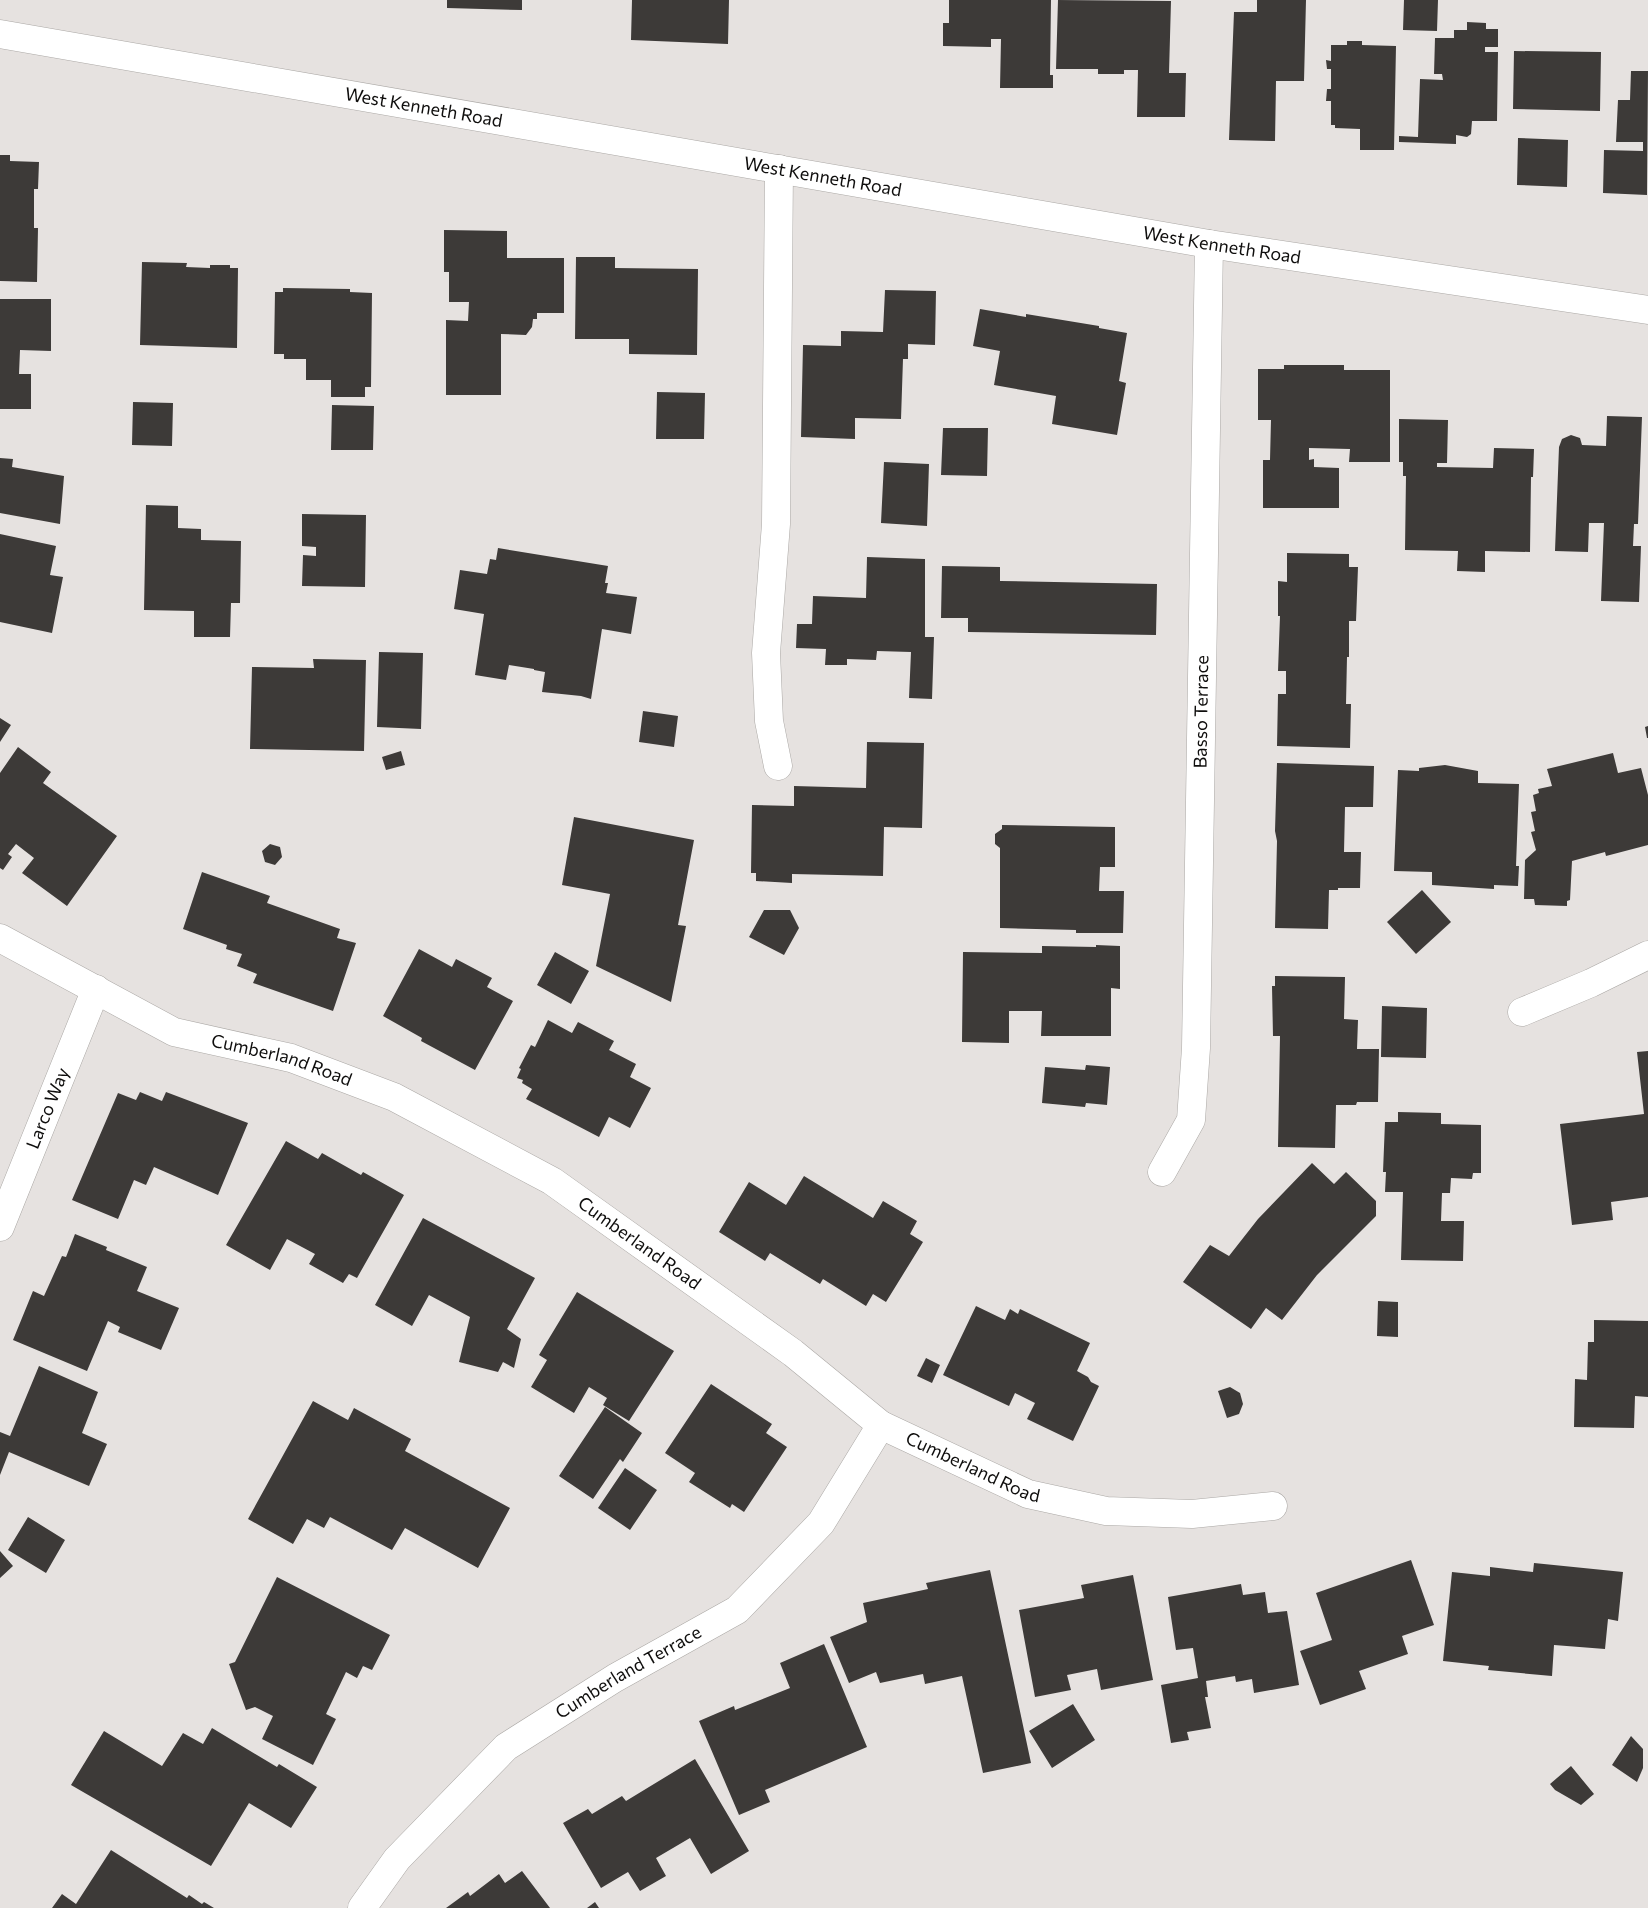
<svg xmlns="http://www.w3.org/2000/svg" width="1648" height="1908" font-family="Commissioner,sans-serif">
	<rect width="100%" height="100%" fill="#e6e2e0"/>
	<!-- building -->
	<path fill="#3d3a38" d="M 447,0 L 522,0 L 522,10 L 447,8 Z
		M 632,0 L 729,0 L 728,44 L 631,40 Z
		M 949,0 L 1051,0 L 1050,75 L 1053,75 L 1053,88 L 1000,88 L 1001,39 L 991,39 L 991,47 L 943,46 L 943,23 L 949,23 Z
		M 1058,0 L 1171,1 L 1169,73 L 1186,73 L 1185,117 L 1137,117 L 1138,70 L 1124,70 L 1124,74 L 1098,74 L 1098,69 L 1056,69 Z
		M 1257,0 L 1306,0 L 1304,81 L 1276,81 L 1275,141 L 1229,140 L 1234,12 L 1257,12 Z
		M 1404,0 L 1438,0 L 1437,31 L 1403,30 Z
		M 1467,22 L 1486,23 L 1486,29 L 1498,29 L 1498,47 L 1485,47 L 1485,52 L 1498,52 L 1497,121 L 1472,121 L 1471,134 L 1467,137 L 1456,135 L 1456,144 L 1399,142 L 1399,136 L 1418,137 L 1420,79 L 1443,80 L 1442,74 L 1434,74 L 1435,38 L 1454,38 L 1454,30 L 1467,30 Z
		M 1347,41 L 1362,41 L 1362,45 L 1396,46 L 1394,150 L 1360,150 L 1360,129 L 1335,128 L 1335,125 L 1331,125 L 1331,101 L 1326,101 L 1327,89 L 1331,89 L 1331,69 L 1327,69 L 1326,60 L 1331,61 L 1331,45 L 1347,45 Z
		M 1514,51 L 1601,52 L 1600,111 L 1513,109 Z
		M 1631,71 L 1648,71 L 1647,195 L 1603,193 L 1604,150 L 1643,151 L 1643,142 L 1616,142 L 1618,100 L 1630,100 Z
		M 1518,138 L 1568,140 L 1567,187 L 1517,185 Z
		M 0,155 L 10,155 L 10,161 L 39,162 L 38,189 L 34,189 L 34,228 L 38,228 L 37,282 L 0,281 Z
		M 444,230 L 507,231 L 507,258 L 564,258 L 564,313 L 537,313 L 537,319 L 533,319 L 532,327 L 526,335 L 501,334 L 501,395 L 446,395 L 446,320 L 468,321 L 469,302 L 449,302 L 449,272 L 444,272 Z
		M 576,257 L 615,257 L 615,268 L 698,269 L 697,355 L 629,354 L 629,339 L 575,339 Z
		M 142,262 L 187,263 L 186,267 L 210,268 L 210,265 L 230,265 L 230,268 L 238,268 L 237,348 L 140,345 Z
		M 283,288 L 350,289 L 350,292 L 372,293 L 371,387 L 365,387 L 365,397 L 331,397 L 331,380 L 306,380 L 306,359 L 284,359 L 284,354 L 274,354 L 275,292 L 283,292 Z
		M 885,290 L 936,291 L 935,345 L 908,344 L 908,359 L 903,359 L 901,419 L 855,418 L 855,439 L 801,437 L 803,345 L 841,346 L 841,331 L 883,332 Z
		M 0,299 L 51,299 L 51,351 L 20,350 L 19,374 L 31,374 L 31,409 L 0,409 Z
		M 980,309 L 1026,317 L 1026,314 L 1099,326 L 1099,328 L 1127,333 L 1119,381 L 1126,383 L 1117,435 L 1052,424 L 1056,396 L 994,385 L 1000,351 L 973,346 Z
		M 1284,365 L 1344,365 L 1344,370 L 1390,370 L 1390,462 L 1349,462 L 1350,449 L 1309,448 L 1309,460 L 1314,459 L 1314,467 L 1339,468 L 1339,508 L 1263,508 L 1263,460 L 1270,460 L 1271,420 L 1258,420 L 1258,369 L 1284,369 Z
		M 657,392 L 705,393 L 704,439 L 656,439 Z
		M 133,402 L 173,403 L 172,446 L 132,445 Z
		M 332,405 L 374,406 L 373,450 L 331,450 Z
		M 1607,416 L 1642,417 L 1638,524 L 1634,524 L 1633,546 L 1641,546 L 1639,602 L 1601,601 L 1604,523 L 1589,523 L 1588,552 L 1555,551 L 1559,447 L 1562,439 L 1571,435 L 1580,438 L 1582,445 L 1606,446 Z
		M 1399,419 L 1448,420 L 1447,463 L 1437,463 L 1437,467 L 1493,468 L 1494,448 L 1534,449 L 1533,477 L 1531,477 L 1530,552 L 1485,551 L 1485,572 L 1457,571 L 1458,551 L 1405,550 L 1406,476 L 1403,476 L 1403,462 L 1399,462 Z
		M 943,428 L 988,428 L 987,476 L 941,475 Z
		M 0,458 L 13,459 L 12,467 L 64,476 L 60,524 L 0,513 Z
		M 884,462 L 929,464 L 927,526 L 881,523 Z
		M 146,505 L 178,506 L 178,528 L 201,529 L 201,540 L 241,541 L 240,603 L 231,603 L 230,637 L 194,637 L 194,611 L 144,610 Z
		M 302,514 L 366,515 L 365,587 L 302,586 L 303,555 L 316,556 L 316,547 L 302,546 Z
		M 0,534 L 56,546 L 50,575 L 63,577 L 52,633 L 0,622 Z
		M 498,548 L 608,566 L 605,583 L 608,583 L 606,593 L 637,597 L 631,634 L 602,629 L 591,699 L 581,696 L 542,692 L 545,672 L 534,670 L 534,669 L 509,665 L 506,680 L 475,675 L 484,614 L 454,609 L 460,570 L 487,574 L 490,559 L 496,560 Z
		M 1287,553 L 1349,554 L 1349,567 L 1358,567 L 1356,621 L 1349,621 L 1349,657 L 1347,657 L 1346,704 L 1351,704 L 1350,748 L 1277,746 L 1278,694 L 1286,694 L 1286,671 L 1278,671 L 1280,616 L 1278,616 L 1278,581 L 1287,582 Z
		M 867,557 L 925,559 L 925,637 L 934,637 L 932,699 L 909,698 L 911,652 L 877,651 L 876,660 L 847,659 L 847,665 L 825,665 L 826,649 L 796,648 L 797,624 L 812,624 L 813,596 L 866,598 Z
		M 942,566 L 1000,567 L 1000,581 L 1157,584 L 1156,635 L 968,632 L 968,618 L 941,618 Z
		M 379,652 L 423,653 L 421,729 L 377,727 Z
		M 313,659 L 366,660 L 364,751 L 250,749 L 252,667 L 314,668 Z
		M 643,711 L 678,716 L 674,747 L 639,742 Z
		M 0,718 L 11,725 L 0,742 Z
		M 1648,726 L 1648,738 L 1647,738 L 1645,727 Z
		M 867,742 L 924,743 L 922,828 L 884,827 L 883,876 L 792,874 L 792,883 L 756,881 L 756,873 L 751,873 L 752,805 L 794,806 L 794,786 L 866,788 Z
		M 18,747 L 51,772 L 43,783 L 117,836 L 67,906 L 22,873 L 34,858 L 16,844 L 8,854 L 12,857 L 3,870 L 0,868 L 0,773 Z
		M 401,751 L 405,765 L 386,770 L 382,757 Z
		M 1613,753 L 1618,773 L 1641,768 L 1648,795 L 1648,845 L 1606,856 L 1605,852 L 1572,861 L 1570,900 L 1567,901 L 1567,906 L 1535,905 L 1534,899 L 1524,899 L 1525,860 L 1536,850 L 1531,832 L 1535,831 L 1531,812 L 1536,811 L 1533,795 L 1539,793 L 1538,789 L 1552,786 L 1547,769 Z
		M 1277,763 L 1374,766 L 1373,807 L 1345,807 L 1344,852 L 1361,852 L 1360,888 L 1338,888 L 1338,890 L 1329,890 L 1328,929 L 1275,928 L 1277,841 L 1275,831 Z
		M 1445,765 L 1478,771 L 1478,783 L 1519,784 L 1516,866 L 1519,866 L 1518,886 L 1494,885 L 1494,889 L 1432,885 L 1432,872 L 1394,871 L 1398,770 L 1419,771 L 1419,768 Z
		M 574,817 L 694,840 L 678,925 L 686,926 L 671,1002 L 596,966 L 610,894 L 562,885 Z
		M 1002,825 L 1115,827 L 1115,867 L 1100,867 L 1099,891 L 1124,891 L 1123,933 L 1076,933 L 1076,930 L 1000,928 L 1000,848 L 995,844 L 995,834 L 1002,829 Z
		M 270,844 L 280,847 L 282,857 L 275,865 L 265,862 L 262,851 Z
		M 202,872 L 270,896 L 267,903 L 340,929 L 337,938 L 356,943 L 333,1011 L 253,983 L 257,974 L 237,966 L 242,954 L 226,949 L 227,945 L 183,929 Z
		M 1422,890 L 1451,922 L 1416,954 L 1387,922 Z
		M 764,910 L 790,910 L 799,928 L 784,955 L 749,937 Z
		M 1096,945 L 1120,946 L 1120,989 L 1111,988 L 1111,1036 L 1041,1036 L 1042,1011 L 1009,1011 L 1009,1043 L 962,1042 L 963,952 L 1042,953 L 1042,946 L 1096,947 Z
		M 419,949 L 452,967 L 456,959 L 492,978 L 487,987 L 513,1001 L 475,1070 L 421,1041 L 422,1038 L 383,1016 Z
		M 555,952 L 589,971 L 571,1004 L 537,985 Z
		M 1275,976 L 1345,977 L 1344,1019 L 1358,1020 L 1357,1049 L 1379,1049 L 1378,1102 L 1357,1102 L 1356,1105 L 1336,1105 L 1335,1148 L 1278,1147 L 1280,1036 L 1273,1036 L 1272,986 L 1275,986 Z
		M 1382,1006 L 1427,1008 L 1426,1058 L 1381,1057 Z
		M 548,1020 L 572,1033 L 578,1022 L 614,1041 L 609,1050 L 636,1064 L 630,1077 L 651,1088 L 630,1128 L 609,1117 L 599,1137 L 526,1099 L 532,1089 L 522,1083 L 523,1080 L 517,1078 L 521,1069 L 519,1068 L 531,1045 L 535,1047 Z
		M 1648,1051 L 1648,1197 L 1611,1202 L 1613,1220 L 1572,1225 L 1560,1124 L 1644,1114 L 1637,1052 Z
		M 1086,1065 L 1110,1067 L 1107,1105 L 1086,1103 L 1085,1107 L 1042,1103 L 1045,1067 L 1085,1070 Z
		M 140,1092 L 162,1101 L 166,1092 L 248,1123 L 218,1195 L 154,1167 L 146,1185 L 134,1180 L 118,1219 L 72,1200 L 118,1093 L 136,1100 Z
		M 1398,1112 L 1441,1113 L 1441,1124 L 1481,1125 L 1481,1173 L 1473,1173 L 1472,1179 L 1451,1178 L 1450,1193 L 1442,1193 L 1441,1221 L 1464,1221 L 1463,1261 L 1401,1260 L 1403,1192 L 1385,1192 L 1386,1172 L 1383,1172 L 1385,1122 L 1398,1122 Z
		M 286,1141 L 318,1159 L 322,1153 L 361,1175 L 363,1172 L 404,1195 L 357,1278 L 349,1274 L 343,1283 L 309,1264 L 315,1254 L 287,1239 L 270,1270 L 226,1245 Z
		M 1312,1163 L 1334,1184 L 1346,1172 L 1376,1201 L 1376,1216 L 1317,1275 L 1282,1320 L 1266,1308 L 1251,1329 L 1183,1282 L 1210,1245 L 1229,1256 L 1258,1219 Z
		M 804,1176 L 873,1218 L 883,1201 L 917,1221 L 910,1234 L 923,1242 L 886,1302 L 873,1294 L 866,1306 L 823,1279 L 820,1284 L 770,1253 L 765,1261 L 719,1232 L 749,1182 L 786,1205 Z
		M 423,1218 L 535,1278 L 507,1329 L 521,1339 L 514,1368 L 503,1362 L 498,1372 L 459,1362 L 470,1317 L 429,1295 L 412,1326 L 375,1305 Z
		M 75,1234 L 107,1247 L 106,1250 L 147,1267 L 137,1291 L 179,1308 L 161,1350 L 118,1332 L 120,1327 L 108,1321 L 87,1371 L 13,1340 L 33,1291 L 44,1296 L 62,1256 L 66,1257 Z
		M 577,1292 L 674,1351 L 629,1421 L 603,1405 L 607,1398 L 589,1387 L 574,1413 L 531,1387 L 547,1360 L 539,1355 Z
		M 1378,1301 L 1398,1302 L 1398,1337 L 1377,1336 Z
		M 976,1306 L 1005,1320 L 1010,1309 L 1018,1314 L 1020,1309 L 1090,1343 L 1077,1371 L 1088,1377 L 1091,1382 L 1099,1386 L 1073,1441 L 1027,1419 L 1035,1403 L 1015,1393 L 1009,1406 L 943,1375 Z
		M 1594,1320 L 1648,1321 L 1648,1397 L 1635,1396 L 1634,1428 L 1574,1427 L 1575,1379 L 1587,1380 L 1588,1342 L 1594,1342 Z
		M 926,1358 L 940,1365 L 932,1383 L 917,1376 Z
		M 39,1366 L 98,1392 L 82,1433 L 107,1444 L 89,1486 L 9,1452 L 0,1475 L 0,1432 L 10,1436 Z
		M 711,1384 L 772,1424 L 766,1433 L 787,1447 L 744,1512 L 732,1504 L 730,1508 L 689,1482 L 695,1473 L 665,1453 Z
		M 1230,1387 L 1240,1393 L 1243,1404 L 1239,1414 L 1227,1418 L 1218,1391 Z
		M 313,1401 L 348,1420 L 354,1408 L 411,1439 L 405,1451 L 510,1508 L 478,1568 L 405,1528 L 392,1550 L 330,1517 L 324,1528 L 307,1519 L 293,1544 L 248,1519 Z
		M 605,1407 L 642,1433 L 623,1462 L 620,1459 L 593,1499 L 559,1476 Z
		M 625,1468 L 657,1490 L 630,1530 L 598,1508 Z
		M 28,1517 L 65,1540 L 46,1573 L 8,1550 Z
		M 0,1551 L 13,1566 L 0,1578 Z
		M 1411,1560 L 1434,1625 L 1402,1636 L 1408,1654 L 1359,1671 L 1366,1689 L 1320,1705 L 1300,1651 L 1332,1640 L 1316,1593 Z
		M 1534,1563 L 1623,1572 L 1618,1621 L 1608,1619 L 1605,1649 L 1554,1645 L 1552,1676 L 1488,1670 L 1489,1666 L 1443,1661 L 1452,1572 L 1490,1576 L 1490,1567 L 1533,1572 Z
		M 990,1570 L 1031,1763 L 983,1773 L 962,1676 L 925,1684 L 923,1674 L 880,1683 L 876,1672 L 849,1683 L 830,1637 L 867,1622 L 863,1603 L 928,1589 L 926,1583 Z
		M 1133,1575 L 1153,1680 L 1101,1690 L 1097,1669 L 1067,1675 L 1071,1690 L 1035,1697 L 1019,1610 L 1084,1598 L 1081,1585 Z
		M 277,1577 L 390,1635 L 372,1670 L 363,1666 L 357,1678 L 346,1672 L 326,1714 L 336,1719 L 313,1765 L 262,1739 L 273,1716 L 255,1707 L 246,1710 L 229,1664 L 235,1662 Z
		M 1241,1584 L 1243,1595 L 1265,1592 L 1268,1613 L 1287,1611 L 1299,1685 L 1254,1693 L 1252,1679 L 1236,1682 L 1235,1676 L 1206,1681 L 1208,1697 L 1205,1697 L 1211,1728 L 1187,1732 L 1189,1740 L 1171,1743 L 1161,1685 L 1198,1678 L 1193,1648 L 1176,1650 L 1168,1597 Z
		M 824,1644 L 867,1747 L 765,1790 L 770,1802 L 739,1815 L 699,1721 L 734,1706 L 735,1710 L 790,1688 L 780,1663 Z
		M 1073,1704 L 1095,1740 L 1052,1768 L 1029,1731 Z
		M 212,1728 L 277,1767 L 279,1764 L 317,1787 L 291,1828 L 249,1803 L 211,1866 L 71,1785 L 104,1731 L 162,1766 L 183,1733 L 203,1744 Z
		M 1631,1736 L 1643,1749 L 1643,1768 L 1637,1782 L 1612,1765 Z
		M 695,1759 L 749,1851 L 711,1874 L 690,1838 L 656,1858 L 666,1876 L 640,1891 L 628,1872 L 601,1888 L 563,1823 L 588,1809 L 592,1814 L 622,1796 L 626,1801 Z
		M 1571,1766 L 1594,1794 L 1581,1805 L 1555,1790 L 1550,1784 Z
		M 111,1850 L 187,1898 L 189,1895 L 202,1904 L 204,1902 L 214,1908 L 52,1908 L 62,1894 L 76,1904 Z
		M 522,1871 L 550,1908 L 446,1908 L 468,1892 L 470,1896 L 499,1874 L 505,1883 Z
		M 595,1902 L 599,1908 L 587,1908 Z"/>
	<g fill="none" stroke-linecap="round" stroke-linejoin="round">
		<!-- minor casing -->
		<g stroke="#aba8a5" stroke-width="29">
			<g id="minor">
				<path id="s1" d="M 0,34 L 1209,244 L 1648,310"/>
				<path d="M 778,766 L 769,721 L 766,653 L 776,524 L 779,169"/>
				<path id="s2" d="M 0,938 L 174,1032 L 291,1058 L 394,1097 L 552,1181 L 793,1353 L 881,1425 L 1028,1494 L 1106,1511 L 1192,1514 L 1273,1506"/>
				<path d="M 1522,1012 L 1591,983 L 1648,955"/>
				<path id="s3" d="M 1162,1172 L 1191,1120 L 1196,1048 L 1209,244"/>
				<path id="s4" d="M 0,1227 L 96,989"/>
				<path id="s5" d="M 362,1908 L 397,1859 L 506,1747 L 615,1678 L 737,1610 L 821,1523 L 881,1425"/>
			</g>
		</g>
		<!-- minor -->
		<use href="#minor" stroke="#fff" stroke-width="28"/>
	</g>
	<g text-anchor="middle" stroke-width="5" stroke-linejoin="round" paint-order="stroke">
		<!-- street labels -->
		<g font-size="18" fill="#0f0e0d" stroke="#f3efed">
			<text dy="6" stroke="none"><textPath href="#s1" startOffset="430">West Kenneth Road</textPath></text>
			<text dy="6" stroke="none"><textPath href="#s1" startOffset="835">West Kenneth Road</textPath></text>
			<text dy="6" stroke="none"><textPath href="#s1" startOffset="1240">West Kenneth Road</textPath></text>
			<text dy="6" stroke="none"><textPath href="#s3" startOffset="468">Basso Terrace</textPath></text>
			<text dy="6" stroke="none"><textPath href="#s2" startOffset="309">Cumberland Road</textPath></text>
			<text dy="6" stroke="none"><textPath href="#s4" startOffset="128">Larco Way</textPath></text>
			<text dy="6" stroke="none"><textPath href="#s2" startOffset="714">Cumberland Road</textPath></text>
			<text dy="6" stroke="none"><textPath href="#s2" startOffset="1118">Cumberland Road</textPath></text>
			<text dy="6" stroke="none"><textPath href="#s5" startOffset="360">Cumberland Terrace</textPath></text>
		</g>
	</g>
</svg>
